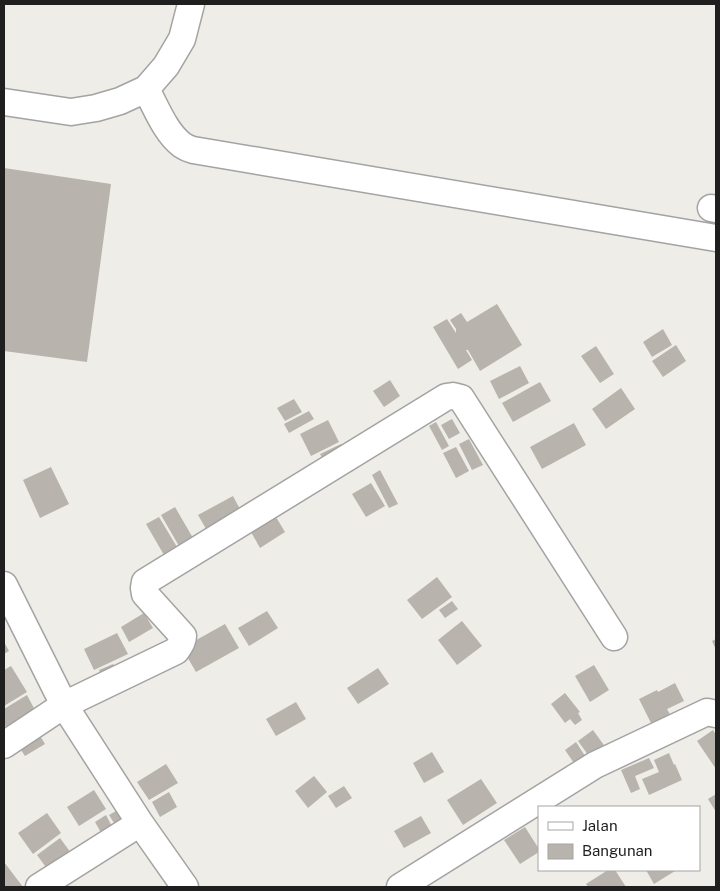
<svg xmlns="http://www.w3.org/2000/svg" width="720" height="891" font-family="'Public Sans',sans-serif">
	<rect width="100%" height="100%" fill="#efede7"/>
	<!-- building -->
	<path fill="#b8b3ac" d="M 4,168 L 111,184 L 87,362 L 4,351 Z
		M 497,304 L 522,345 L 480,371 L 468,350 L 466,350 L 472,360 L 458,369 L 433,327 L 447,319 L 456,333 L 456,329 L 450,320 L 461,313 L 467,322 Z
		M 663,329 L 672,345 L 652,357 L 643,342 Z
		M 676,345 L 686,361 L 663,377 L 652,361 Z
		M 596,346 L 614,374 L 600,383 L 581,356 Z
		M 520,366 L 529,383 L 499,399 L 490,381 Z
		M 390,380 L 400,396 L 384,407 L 373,391 Z
		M 540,382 L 551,401 L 513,422 L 502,403 Z
		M 621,388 L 635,409 L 606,429 L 592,409 Z
		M 294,399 L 302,412 L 285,421 L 277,408 Z
		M 309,411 L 314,419 L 289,433 L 284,424 Z
		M 452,419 L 460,433 L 449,439 L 441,425 Z
		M 328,420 L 339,442 L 311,456 L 300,434 Z
		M 436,422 L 449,446 L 442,450 L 429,426 Z
		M 574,423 L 586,445 L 542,469 L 530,447 Z
		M 469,439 L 483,465 L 472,470 L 459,444 Z
		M 341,444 L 346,454 L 326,464 L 320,454 Z
		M 456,447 L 469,471 L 456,478 L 443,453 Z
		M 51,467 L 69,504 L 40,518 L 23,480 Z
		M 380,470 L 398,504 L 389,508 L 372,475 Z
		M 371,483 L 385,506 L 366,517 L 352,494 Z
		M 233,496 L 243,515 L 209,534 L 198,515 Z
		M 175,507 L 193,538 L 179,546 L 161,515 Z
		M 159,517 L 177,547 L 164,555 L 146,524 Z
		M 276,517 L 285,532 L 260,548 L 251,532 Z
		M 437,577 L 452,597 L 422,619 L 407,600 Z
		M 452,601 L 458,609 L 445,618 L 439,610 Z
		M 267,611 L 278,628 L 249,646 L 238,628 Z
		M 144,613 L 153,628 L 129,642 L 121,627 Z
		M 462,621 L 482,646 L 457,665 L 438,640 Z
		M 225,624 L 239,648 L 196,672 L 182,648 Z
		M 117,633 L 128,654 L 94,670 L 84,649 Z
		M 716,639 L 716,650 L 712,641 Z
		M 4,642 L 9,651 L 4,654 Z
		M 113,664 L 118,673 L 103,680 L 99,670 Z
		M 594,665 L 609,690 L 590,702 L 575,676 Z
		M 11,666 L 27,692 L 4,706 L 4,670 Z
		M 378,668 L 389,684 L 358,704 L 347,688 Z
		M 675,683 L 684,701 L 667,709 L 672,718 L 653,727 L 639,699 L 657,690 L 658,692 Z
		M 565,693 L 580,712 L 578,713 L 582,720 L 575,725 L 570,719 L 565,723 L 551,704 Z
		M 27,695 L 36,712 L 7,729 L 4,724 L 4,709 Z
		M 296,702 L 306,719 L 276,736 L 266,719 Z
		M 593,730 L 606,748 L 591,759 L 578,741 Z
		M 713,730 L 716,735 L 716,769 L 697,741 Z
		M 37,731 L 45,744 L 25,756 L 17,744 Z
		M 576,742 L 589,762 L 578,769 L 565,750 Z
		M 432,752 L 444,772 L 424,783 L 413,763 Z
		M 669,753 L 674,765 L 675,764 L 682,780 L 649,795 L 642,779 L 659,772 L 654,760 Z
		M 649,758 L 654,768 L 635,776 L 640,789 L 631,793 L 621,770 Z
		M 166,764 L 178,783 L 149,800 L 137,782 Z
		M 314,776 L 327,792 L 308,808 L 295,791 Z
		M 481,779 L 497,803 L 463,825 L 447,800 Z
		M 344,786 L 352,798 L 336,808 L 328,796 Z
		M 94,790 L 106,809 L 79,826 L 67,807 Z
		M 169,792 L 177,807 L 160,817 L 152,802 Z
		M 716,794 L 716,812 L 708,799 Z
		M 118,810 L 128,825 L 119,831 L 109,815 Z
		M 47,813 L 61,833 L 33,854 L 18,833 Z
		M 106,815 L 115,832 L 104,838 L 95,822 Z
		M 421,816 L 431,833 L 404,848 L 394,831 Z
		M 525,827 L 539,849 L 539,852 L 520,864 L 504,840 Z
		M 60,838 L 71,853 L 48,870 L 37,855 Z
		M 4,862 L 23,887 L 4,887 Z
		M 608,870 L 615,870 L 626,887 L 588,887 L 586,884 Z
		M 646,870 L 674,870 L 675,871 L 654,884 Z"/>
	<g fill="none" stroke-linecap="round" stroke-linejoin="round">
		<!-- minor casing -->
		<g stroke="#a3a3a3" stroke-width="29">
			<path id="minor" d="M 146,89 C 156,107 165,132 182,145 C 185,147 189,149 193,150 L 716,238
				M 4,102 L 71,112 L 96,108 L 120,101 L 146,89 L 166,66 L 182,39 L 191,4
				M 711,208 L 716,209
				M 4,585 L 64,705 L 176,651 C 179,647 183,642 183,636 L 145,594 L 144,588 L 145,582 L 446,397 L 453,396 L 461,398 L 614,637
				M 4,745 L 64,705 L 140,823 L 185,887
				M 39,887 L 140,823
				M 400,887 L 595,765 L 707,712 L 716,714"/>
		</g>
		<!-- minor -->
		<use href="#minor" stroke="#fff" stroke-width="26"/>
	</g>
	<!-- border -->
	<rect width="720" height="891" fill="none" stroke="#1f1f1f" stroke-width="10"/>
	<!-- legend -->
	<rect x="538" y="806" width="162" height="65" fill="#ffffff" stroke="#a5a5a5"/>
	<rect x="548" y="822" width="25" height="8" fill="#ffffff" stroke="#a5a5a5"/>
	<text x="582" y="831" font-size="15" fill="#1f1f1f">Jalan</text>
	<rect x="548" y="844" width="25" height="15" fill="#b8b3ac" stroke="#a5a5a5"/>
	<text x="582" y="856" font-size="15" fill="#1f1f1f">Bangunan</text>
</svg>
